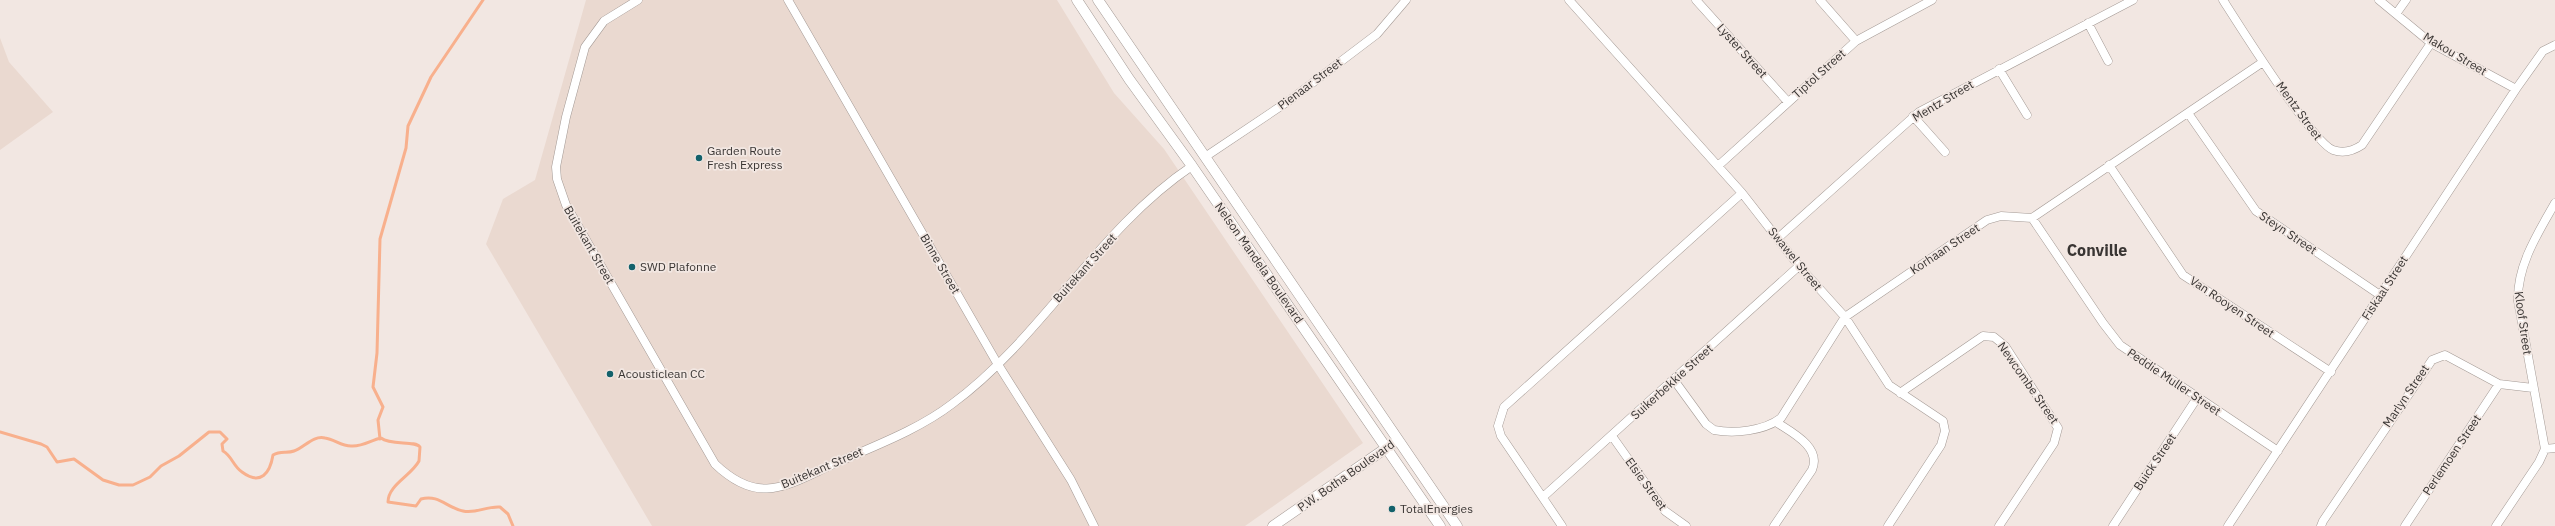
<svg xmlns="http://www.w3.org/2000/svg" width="2555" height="526" font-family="'IBM Plex Sans',sans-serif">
	<rect width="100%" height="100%" fill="#f2e7e2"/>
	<!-- built -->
	<path fill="#ead9d0" d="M 586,0 L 1057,0 L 1114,93 L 1164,149 L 1363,443 L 1245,526 L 652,526 L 486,244 L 503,199 L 535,180 Z
		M 0,38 L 9,62 L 53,112 L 0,150 Z"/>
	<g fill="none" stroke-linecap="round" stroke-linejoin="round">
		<!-- stream -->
		<path stroke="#f8b08d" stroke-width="3" d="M 0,432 L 41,444 L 47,447 L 57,462 L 74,459 L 103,480 L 119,485 L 133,485 L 150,477 L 161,466 L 179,456 L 209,432 L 220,432 L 227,439 L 222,444 L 223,451 C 232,456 233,466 242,472 C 261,486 270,473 273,455 C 281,450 287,454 294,451 C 304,448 313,435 325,438 C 334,439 341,446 351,446 C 363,447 371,440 381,438 C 391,446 415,440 420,447 L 419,461 C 411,476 388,485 388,502 L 416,506 L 421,499 C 439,494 447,508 463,511 C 476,514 486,506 500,507 L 508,514 L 513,526
			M 380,439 L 378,420 L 383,407 L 373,387 L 377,353 L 380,239 L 406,148 L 408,126 L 431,77 L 483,0"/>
		<!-- minor casing -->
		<g stroke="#a49a95" stroke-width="9">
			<path id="minor" d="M 638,0 L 604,21 L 585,47 L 566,117 L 556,167 L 557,179 L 566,205 L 715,464 C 760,507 787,485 836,463 C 874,446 918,430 952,404 C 1042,338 1098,229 1192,166
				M 788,0 L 997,363 L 1071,480 L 1094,526
				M 1569,0 L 1742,193 L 1799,266 L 1845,317 L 1889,385 L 1943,421 L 1945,431 L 1941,445 L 1888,526
				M 1696,0 L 1788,102
				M 1820,0 L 1856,41
				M 2223,0 C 2239,25 2313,143 2333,150 C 2344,154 2353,151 2362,145 L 2431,43
				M 2379,0 L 2431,43 L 2516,89
				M 2396,14 L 2406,0
				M 2088,23 L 2108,61
				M 1999,69 L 2027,115
				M 2188,113 L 2256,211 L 2380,295
				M 1913,116 L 1945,152
				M 1205,157 L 1290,100 L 1377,34 L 1406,0
				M 2109,165 L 2183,275 L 2331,372
				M 1718,166 L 1856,41 L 1932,0
				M 2032,218 L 2103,323 L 2120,345 L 2278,451
				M 1778,238 L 1919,112 L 2133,0
				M 1674,380 L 1706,424 L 1714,430 C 1734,434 1764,431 1781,418 L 1845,317 L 1987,220 L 2001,216 L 2032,218 L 2263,62
				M 1900,393 L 1983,336 L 1994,337 L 2005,346 L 2058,428 L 2054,443 L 1999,526
				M 1612,436 L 1665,511 L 1686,526
				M 2545,449 L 2518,301 C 2517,265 2538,233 2555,203
				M 1543,497 L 1799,266
				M 1562,526 L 1501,436 L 1498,426 L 1504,407 L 1742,193
				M 1774,526 L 1812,470 C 1822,447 1791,432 1776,422
				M 2113,526 L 2197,398
				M 2228,526 L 2516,89 L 2543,51 L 2555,45
				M 2321,526 L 2323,521 L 2432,360 L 2445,355 L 2499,384 L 2533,388
				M 2405,526 L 2499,384
				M 2496,526 L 2539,462 L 2545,449 L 2555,448"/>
		</g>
		<!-- tertiary casing -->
		<g stroke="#a49a95" stroke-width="11">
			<path id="tertiary" d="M 1077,0 L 1129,79 L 1192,166 L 1440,526
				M 1098,0 L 1457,526
				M 1273,526 L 1392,444"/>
		</g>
		<!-- minor -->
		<use href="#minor" stroke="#fff" stroke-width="8"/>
		<!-- tertiary -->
		<use href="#tertiary" stroke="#fff" stroke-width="10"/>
	</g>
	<!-- markers -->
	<g fill="#13616b" stroke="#f2e7e2" stroke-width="1.5">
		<circle cx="699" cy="158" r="4"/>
		<circle cx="632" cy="267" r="4"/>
		<circle cx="610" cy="374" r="4"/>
		<circle cx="1392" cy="509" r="4"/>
	</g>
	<g text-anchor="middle" stroke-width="3.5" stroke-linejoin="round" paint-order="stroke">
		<!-- street labels -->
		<g font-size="12" fill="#393533" stroke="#f2e7e2">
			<text transform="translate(1742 51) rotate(48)" y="4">Lyster Street</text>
			<text transform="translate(2455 54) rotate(31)" y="4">Makou Street</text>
			<text transform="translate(1819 74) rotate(-42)" y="4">Tiptol Street</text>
			<text transform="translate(1310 84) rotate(-37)" y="4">Pienaar Street</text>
			<text transform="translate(1943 101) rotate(-31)" y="4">Mentz Street</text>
			<text transform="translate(2299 111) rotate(54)" y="4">Mentz Street</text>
			<text transform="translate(2288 233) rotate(34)" y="4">Steyn Street</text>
			<text transform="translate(589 245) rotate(60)" y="4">Buitekant Street</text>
			<text transform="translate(1945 249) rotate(-34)" y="4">Korhaan Street</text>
			<text transform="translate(1795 259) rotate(51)" y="4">Swawel Street</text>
			<text transform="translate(1259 263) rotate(55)" y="4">Nelson Mandela Boulevard</text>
			<text transform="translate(940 264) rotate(60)" y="4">Binne Street</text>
			<text transform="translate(1085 268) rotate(-48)" y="4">Buitekant Street</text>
			<text transform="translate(2385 288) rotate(-57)" y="4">Fiskaal Street</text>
			<text transform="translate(2232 307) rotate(34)" y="4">Van Rooyen Street</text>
			<text transform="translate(2523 323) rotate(82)" y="4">Kloof Street</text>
			<text transform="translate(1672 382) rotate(-42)" y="4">Suikerbekkie Street</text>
			<text transform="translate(2174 382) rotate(34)" y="4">Peddie Muller Street</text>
			<text transform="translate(2028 383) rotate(55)" y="4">Newcombe Street</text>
			<text transform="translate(2406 396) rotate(-56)" y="4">Marlyn Street</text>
			<text transform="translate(2452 455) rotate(-56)" y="4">Perlemoen Street</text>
			<text transform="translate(2155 462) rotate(-56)" y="4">Buick Street</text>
			<text transform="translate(822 468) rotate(-23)" y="4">Buitekant Street</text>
			<text transform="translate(1346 476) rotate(-35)" y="4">P.W. Botha Boulevard</text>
			<text transform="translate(1646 484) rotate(54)" y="4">Elsie Street</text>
		</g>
		<!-- poi labels -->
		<g font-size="12" fill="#393533" stroke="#f2e7e2" text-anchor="start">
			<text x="707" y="155">Garden Route<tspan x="707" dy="14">Fresh Express</tspan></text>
			<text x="640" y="271">SWD Plafonne</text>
			<text x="618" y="378">Acousticlean CC</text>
			<text x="1400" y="513">TotalEnergies</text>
		</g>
		<!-- district labels -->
		<g font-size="16" font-weight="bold" fill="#393533" stroke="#f2e7e2">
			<text x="2097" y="256">Conville</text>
		</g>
	</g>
</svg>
